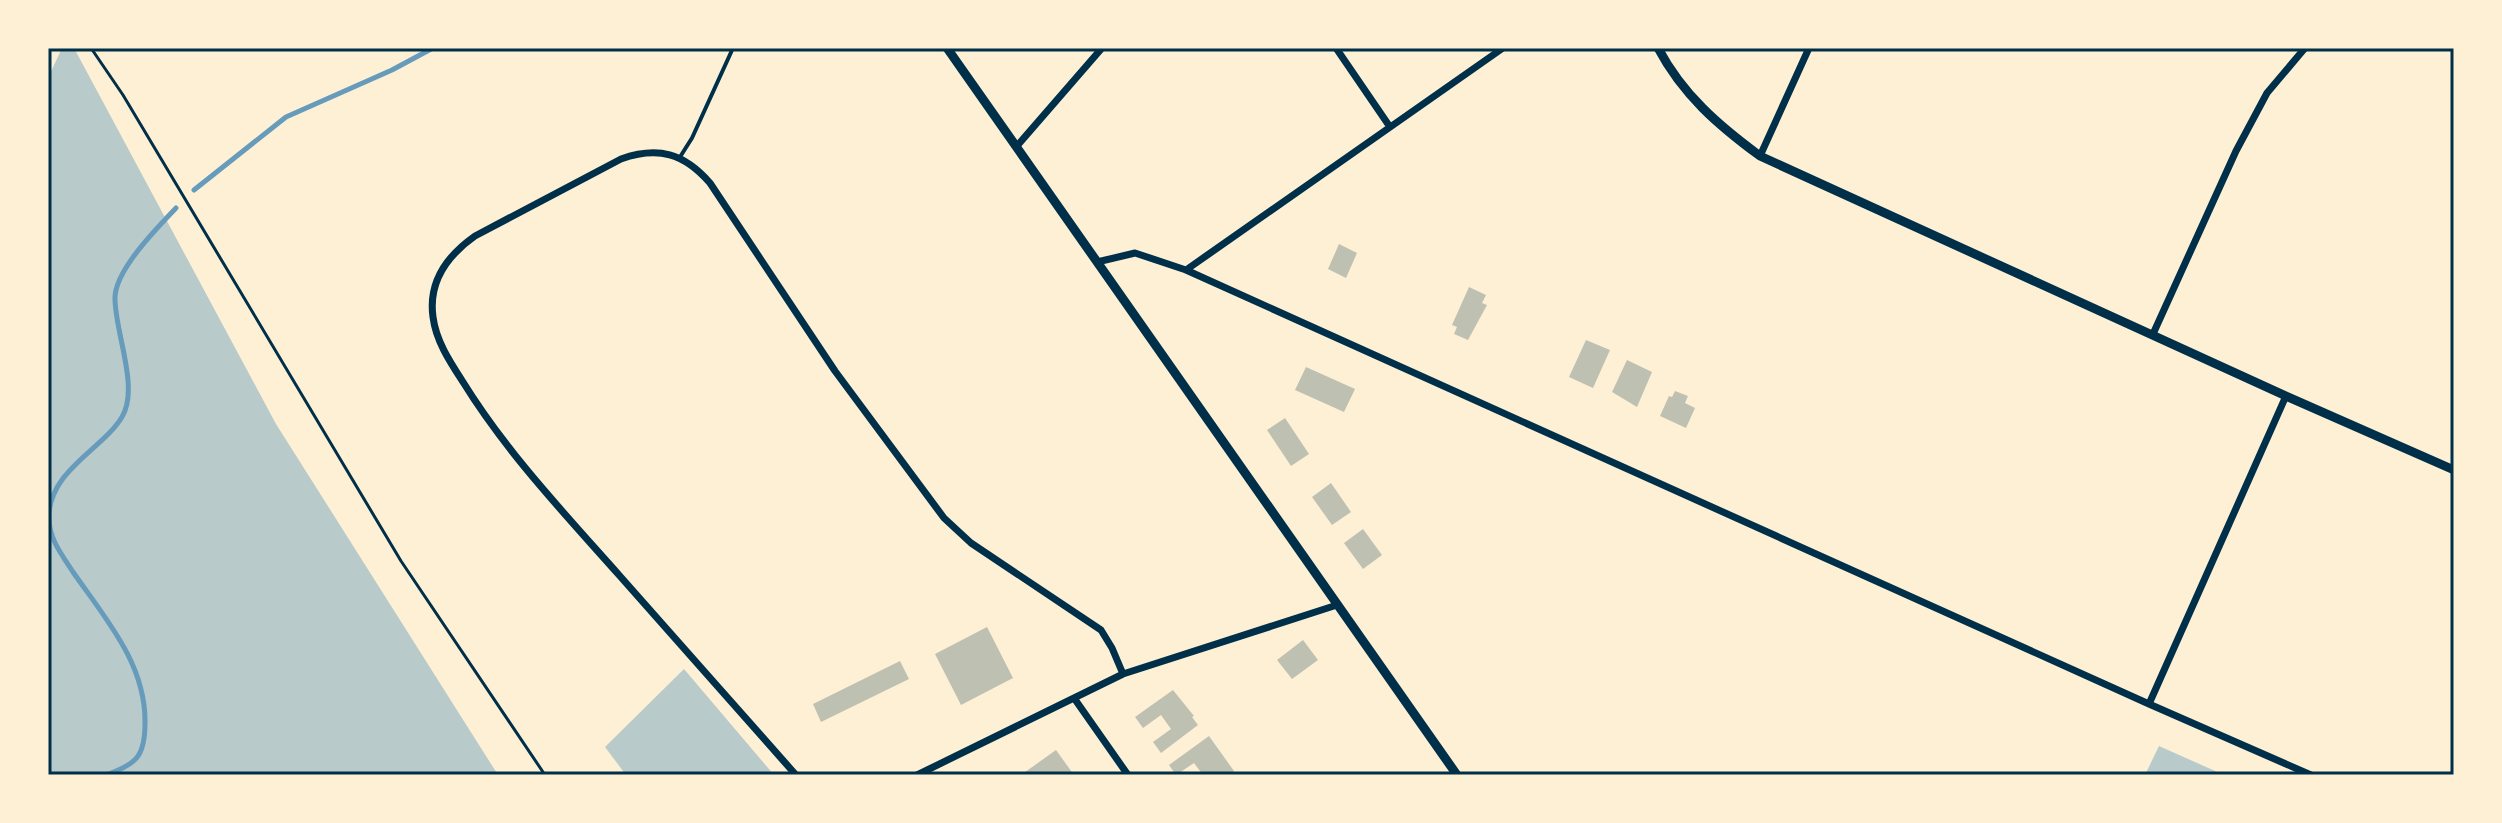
<svg xmlns="http://www.w3.org/2000/svg" width="2502" height="823" font-family="Roboto,sans-serif">
	<rect width="100%" height="100%" fill="#fdf0d5"/>
	<!-- green -->
	<path fill="#b9caca" d="M 62,48 L 74,48 L 276,424 L 498,775 L 48,775 L 48,78 Z
		M 684,669 L 774,775 L 626,775 L 605,747 Z
		M 2159,746 L 2224,775 L 2145,775 Z"/>
	<g fill="none" stroke-linecap="round" stroke-linejoin="round">
		<!-- stream -->
		<path stroke="#669bbc" stroke-width="5" d="M 194,190 L 286,117 L 392,70 L 433,48
			M 106,775 C 137,764 145,756 145,723 C 146,664 105,618 73,572 C 62,555 49,539 49,518 C 48,471 103,449 122,417 C 140,387 114,330 115,297 C 116,269 158,227 176,208"/>
	</g>
	<!-- building -->
	<path fill="#bec0b2" d="M 1339,244 L 1357,253 L 1346,278 L 1328,269 Z
		M 1469,287 L 1486,295 L 1482,303 L 1487,305 L 1468,340 L 1454,334 L 1457,327 L 1452,325 Z
		M 1586,340 L 1610,350 L 1593,388 L 1569,377 Z
		M 1627,360 L 1652,372 L 1637,407 L 1612,392 Z
		M 1306,367 L 1355,389 L 1344,412 L 1295,390 Z
		M 1675,391 L 1688,396 L 1685,403 L 1695,408 L 1686,428 L 1660,416 L 1669,396 L 1672,397 Z
		M 1285,418 L 1309,454 L 1291,466 L 1267,430 Z
		M 1331,483 L 1351,512 L 1332,525 L 1312,497 Z
		M 1363,529 L 1382,555 L 1363,569 L 1344,543 Z
		M 987,627 L 1013,678 L 961,705 L 935,654 Z
		M 1303,640 L 1318,660 L 1292,679 L 1277,660 Z
		M 900,661 L 909,679 L 821,722 L 813,704 Z
		M 1173,690 L 1194,716 L 1192,717 L 1198,725 L 1161,753 L 1153,742 L 1171,729 L 1161,715 L 1143,728 L 1135,717 Z
		M 1209,736 L 1234,771 L 1228,775 L 1203,775 L 1194,763 L 1176,775 L 1169,765 Z
		M 1056,750 L 1074,775 L 1021,775 Z"/>
	<g fill="none" stroke-linecap="round" stroke-linejoin="round">
		<!-- path -->
		<path stroke="#003049" stroke-width="3" d="M 91,48 L 123,95 L 401,561 L 545,775"/>
		<!-- service -->
		<path stroke="#003049" stroke-width="4" d="M 680,157 L 692,138 L 733,48"/>
		<!-- minor -->
		<path stroke="#003049" stroke-width="7" d="M 1336,48 L 1390,127
			M 1017,146 L 1102,48
			M 1760,156 L 1809,48
			M 1097,262 L 1135,253 L 1186,270 L 2149,704 L 2311,775
			M 1186,270 L 1503,48
			M 2153,334 L 2236,151 L 2267,93 L 2305,48
			M 1074,698 L 1128,775
			M 2149,704 L 2286,396
			M 796,775 C 737,708 678,642 619,575 C 564,513 507,453 463,382 C 450,362 436,341 433,317 C 428,281 448,255 475,236 L 621,159 C 658,146 684,153 710,183 L 835,371 L 944,518 L 971,543 L 1101,630 L 1112,648 L 1123,674 L 1337,605
			M 917,775 L 1123,674"/>
		<!-- tertiary -->
		<path stroke="#003049" stroke-width="9" d="M 947,48 L 1457,775
			M 1658,48 C 1683,95 1718,125 1760,156 L 2286,396 L 2454,470"/>
	</g>
	<!-- border -->
	<rect width="2502" height="823" fill="none" stroke="#fdf0d5" stroke-width="100"/>
	<rect x="50" y="50" width="2402" height="723" fill="none" stroke="#003049" stroke-width="3"/>
</svg>
